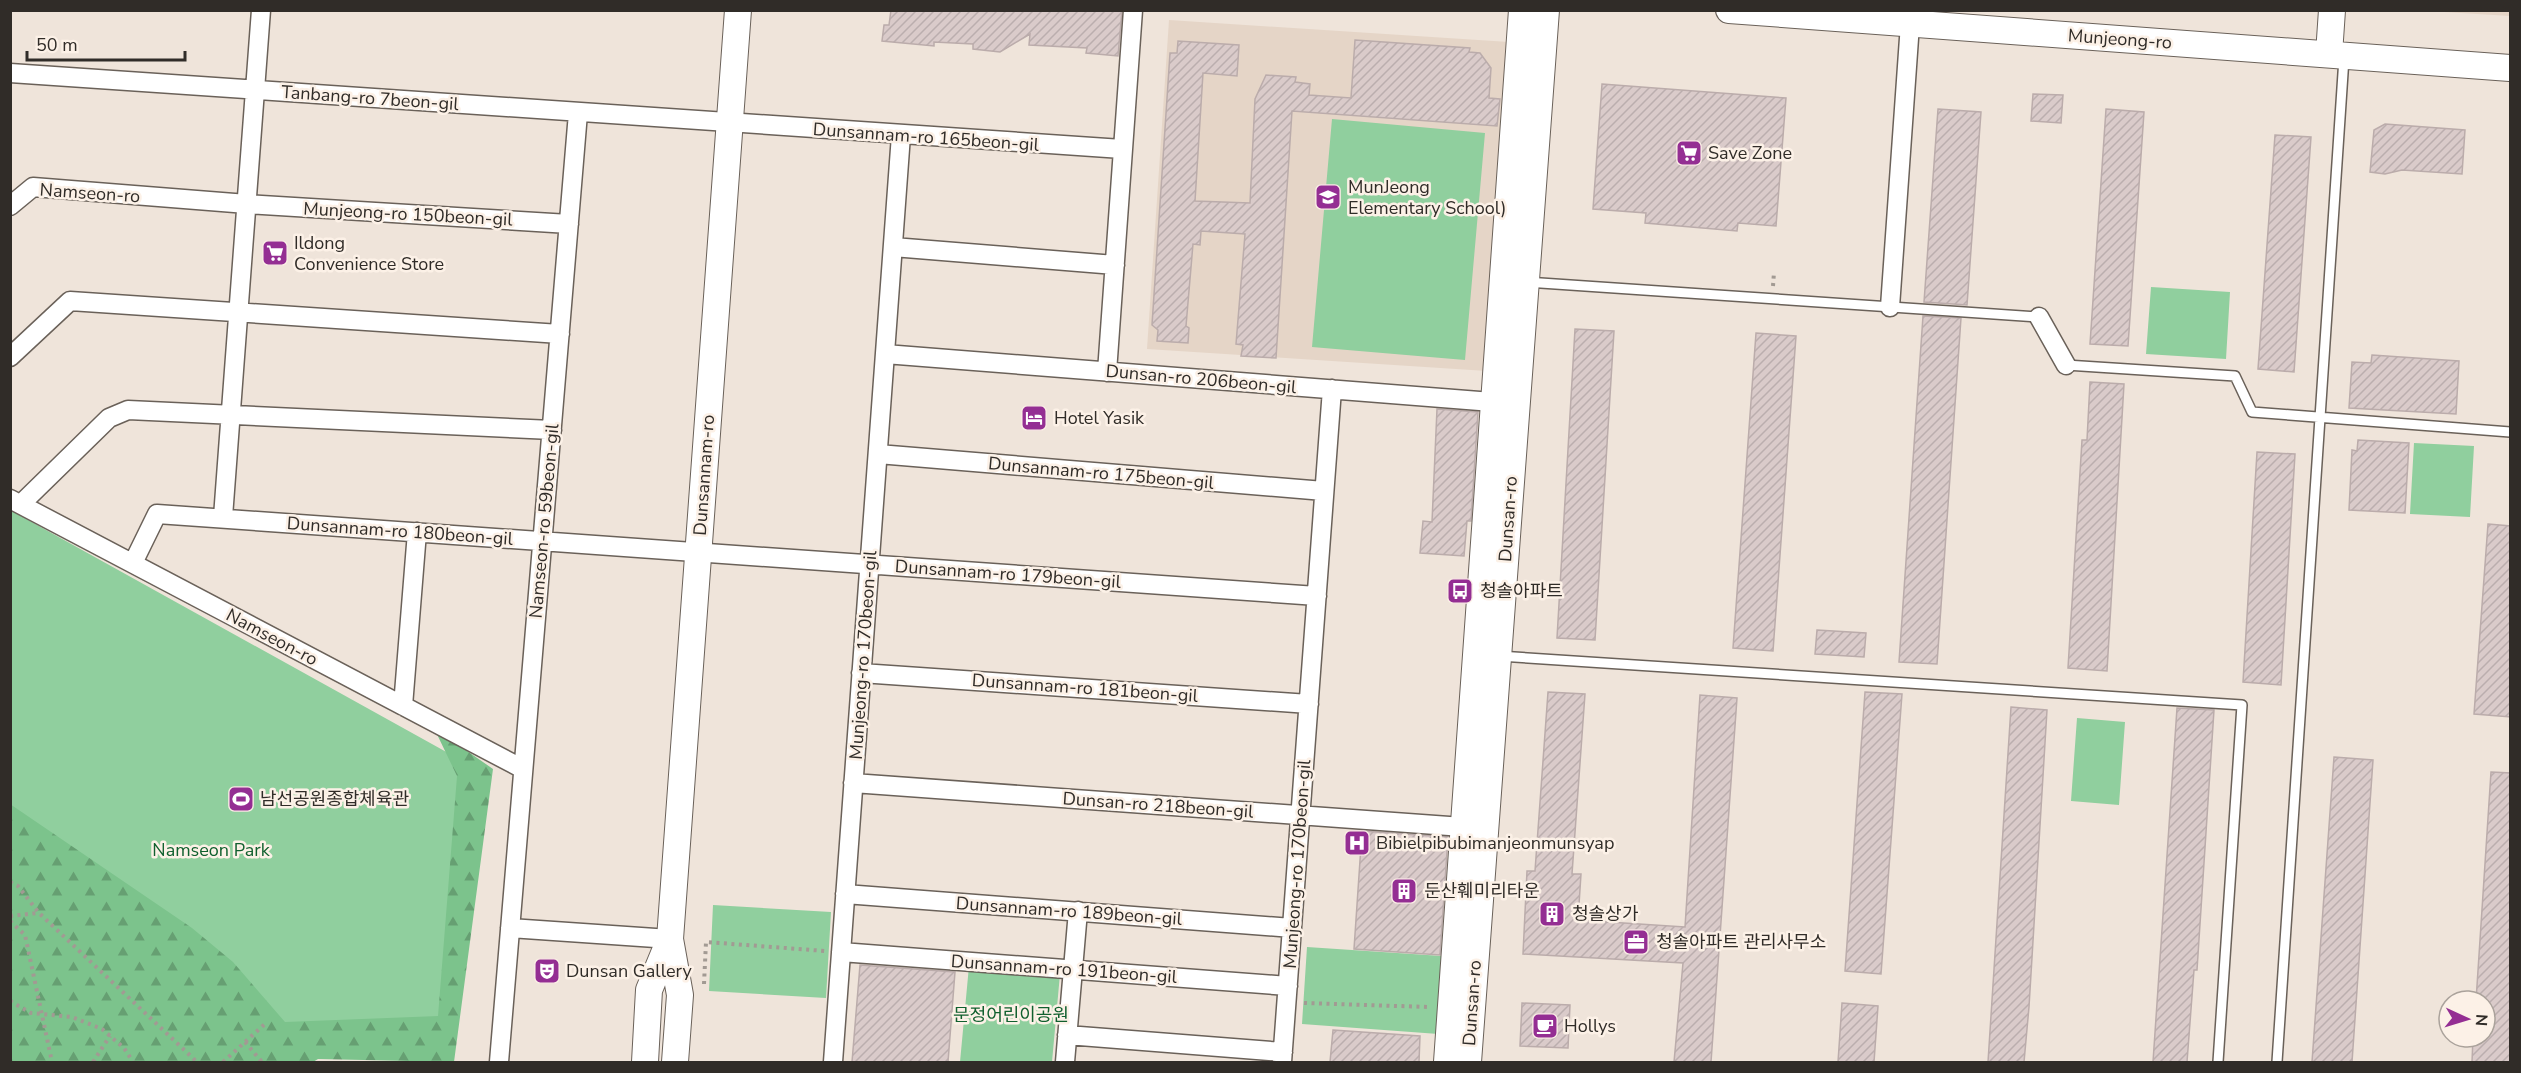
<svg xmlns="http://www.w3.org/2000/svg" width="2521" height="1073" font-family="'Nunito Sans','Noto Sans KR',sans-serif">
	<defs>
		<pattern id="forest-firs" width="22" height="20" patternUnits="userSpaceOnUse" patternTransform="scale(1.5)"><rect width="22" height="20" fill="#7cc38c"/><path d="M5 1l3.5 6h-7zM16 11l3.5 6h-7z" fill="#669f72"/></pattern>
		<pattern id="building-hatch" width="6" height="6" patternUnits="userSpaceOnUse" patternTransform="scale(1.5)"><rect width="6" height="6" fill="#dacbca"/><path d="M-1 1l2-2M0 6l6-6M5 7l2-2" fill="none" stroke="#bbaeae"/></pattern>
	</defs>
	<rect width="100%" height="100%" fill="#efe4da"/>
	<!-- built -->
	<path fill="#e5d5c7" d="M 2428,11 L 2510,11 L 2510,16 Z
		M 1169,20 L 1509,42 L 1487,371 L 1147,349 Z"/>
	<!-- green -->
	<path fill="#90cf9e" d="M 1332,119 L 1485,133 L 1465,360 L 1312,347 Z
		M 2151,287 L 2230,292 L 2226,359 L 2146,354 Z
		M 2414,443 L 2474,446 L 2470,517 L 2410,514 Z
		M 10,510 L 468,764 L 446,1034 L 11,1062 Z
		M 2077,718 L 2125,722 L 2119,805 L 2071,801 Z
		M 713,905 L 831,912 L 826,998 L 709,991 Z
		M 1307,947 L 1457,957 L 1452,1035 L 1302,1024 Z
		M 969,966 L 1060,974 L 1052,1062 L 960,1062 Z"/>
	<!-- forest -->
	<path fill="url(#forest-firs)" d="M 434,728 L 493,769 L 454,1062 L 318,1059 L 313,1062 L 11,1062 L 10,804 L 192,928 L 233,962 L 285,1022 L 438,1016 L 457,776 Z"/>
	<!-- building -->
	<path fill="url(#building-hatch)" stroke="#bbacab" stroke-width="1.5" d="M 891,10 L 1122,10 L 1118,56 L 1086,53 L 1087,48 L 1029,45 L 1030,34 L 1000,52 L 973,49 L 973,44 L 934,42 L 934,46 L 882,41 L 884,25 L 889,25 Z
		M 1355,40 L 1470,48 L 1469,52 L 1480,53 L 1491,68 L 1489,98 L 1500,99 L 1497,126 L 1292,111 L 1276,358 L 1241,356 L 1243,345 L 1236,344 L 1245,234 L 1201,231 L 1200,245 L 1193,244 L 1186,326 L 1189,328 L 1188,343 L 1157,341 L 1158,330 L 1152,325 L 1170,53 L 1177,53 L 1178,41 L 1239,45 L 1237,76 L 1203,73 L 1195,201 L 1250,203 L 1255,99 L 1266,75 L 1296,77 L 1295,82 L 1310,84 L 1309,95 L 1351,98 Z
		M 1602,84 L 1786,98 L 1776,226 L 1738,223 L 1737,231 L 1645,223 L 1646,213 L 1593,209 Z
		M 2033,94 L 2063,95 L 2061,123 L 2031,121 Z
		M 1938,109 L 1981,112 L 1967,305 L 1924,302 Z
		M 2106,109 L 2144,112 L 2128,346 L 2090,344 Z
		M 2385,124 L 2465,130 L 2462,174 L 2402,170 L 2385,174 L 2370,172 L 2374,130 Z
		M 2275,135 L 2311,137 L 2294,372 L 2258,369 Z
		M 1923,316 L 1961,318 L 1937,664 L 1899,662 Z
		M 1575,329 L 1614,331 L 1595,640 L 1557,638 Z
		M 1756,333 L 1796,336 L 1773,651 L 1733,648 Z
		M 2372,355 L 2459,361 L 2456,414 L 2349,408 L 2352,362 L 2371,363 Z
		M 2090,382 L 2124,384 L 2107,671 L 2068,668 L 2082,440 L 2087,440 Z
		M 1437,409 L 1478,412 L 1471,521 L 1467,521 L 1464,556 L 1420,553 L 1423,521 L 1432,522 Z
		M 2358,440 L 2409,443 L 2405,513 L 2349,510 L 2352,450 L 2357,451 Z
		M 2257,452 L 2295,454 L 2281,685 L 2243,682 Z
		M 2488,524 L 2511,526 L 2511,717 L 2474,714 Z
		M 1817,630 L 1866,633 L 1864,657 L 1815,654 Z
		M 1548,692 L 1585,694 L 1572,874 L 1581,874 L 1578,920 L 1685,927 L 1700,695 L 1737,698 L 1711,1062 L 1674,1062 L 1683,963 L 1523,954 L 1527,871 L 1535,871 Z
		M 1865,692 L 1902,694 L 1881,974 L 1845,971 Z
		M 2011,707 L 2047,710 L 2029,1007 L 2024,1062 L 1988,1062 Z
		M 2177,708 L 2214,710 L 2197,970 L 2194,970 L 2187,1062 L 2153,1062 Z
		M 2334,757 L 2373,760 L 2352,1062 L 2312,1062 Z
		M 2491,772 L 2511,773 L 2511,1062 L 2472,1062 L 2473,1037 L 2485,1037 L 2485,1001 L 2476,1001 Z
		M 1362,831 L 1448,837 L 1440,955 L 1354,949 Z
		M 860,965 L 955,972 L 948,1062 L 852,1062 Z
		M 1522,1003 L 1570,1005 L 1568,1048 L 1520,1046 Z
		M 1842,1003 L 1878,1006 L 1874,1062 L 1838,1062 Z
		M 1333,1030 L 1420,1036 L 1419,1062 L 1330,1062 Z"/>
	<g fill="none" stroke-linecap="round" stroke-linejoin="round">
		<!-- service casing -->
		<g stroke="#6a6159" stroke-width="12">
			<path id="service" d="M 1526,282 L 2039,317
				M 2066,365 L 2235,376 L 2252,412 L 2510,432
				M 1499,656 L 2242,705 L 2218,1062
				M 2277,1062 L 2344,58"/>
		</g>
		<!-- minor casing -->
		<g stroke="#6a6159" stroke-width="21">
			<path id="minor" d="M 10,73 L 1122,149
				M 10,206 L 33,187 L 247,204 L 569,224
				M 893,247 L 1115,265
				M 1890,307 L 1910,24
				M 2039,317 L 2066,365
				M 885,354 L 1505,403
				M 10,357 L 70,301 L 560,334
				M 1107,372 L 1133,10
				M 878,454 L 1324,491
				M 10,499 L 523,769
				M 21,504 L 109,418 L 128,410 L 552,430
				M 223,517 L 261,10
				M 133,563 L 157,514 L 1317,596
				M 861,673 L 1309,704
				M 403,706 L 417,532
				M 853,783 L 1463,827
				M 845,894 L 1292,928
				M 510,928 L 670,939
				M 841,952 L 1288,986
				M 1067,1035 L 1283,1052
				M 499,1062 L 578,113
				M 833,1062 L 901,135
				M 1065,1062 L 1078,911
				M 1282,1062 L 1332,389"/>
		</g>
		<!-- secondary casing -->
		<g stroke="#6a6159" stroke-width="28">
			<path id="secondary" d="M 1729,10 L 2510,68
				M 2329,54 L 2332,10
				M 645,1062 L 649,990 L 670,939
				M 675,1062 L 680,995 L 670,939 L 738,10
				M 1447,1062 L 1522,10
				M 1468,1062 L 1546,10"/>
		</g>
		<!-- path -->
		<path stroke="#a29a93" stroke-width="4" stroke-dasharray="3 4.5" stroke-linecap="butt" d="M 1773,286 L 1774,272
			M 10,882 L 18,886 L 39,913 L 197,1062
			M 10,916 L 38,913
			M 10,921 L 25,935 L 52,1062
			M 704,984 L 706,942 L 825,951
			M 10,1001 L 31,1013 L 72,1017 L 102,1029 L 124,1048 L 133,1062
			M 1304,1003 L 1429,1007
			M 245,1042 L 262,1062
			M 93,1062 L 110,1036
			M 223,1062 L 266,1023"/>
		<!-- service -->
		<use href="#service" stroke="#fff" stroke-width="9"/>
		<!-- minor -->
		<use href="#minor" stroke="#fff" stroke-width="18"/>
		<!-- secondary -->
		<use href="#secondary" stroke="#fff" stroke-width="26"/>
	</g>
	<!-- icons -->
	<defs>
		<g id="supermarket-square" transform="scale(1.35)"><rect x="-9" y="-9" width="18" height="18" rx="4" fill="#942e93" stroke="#fcf1e7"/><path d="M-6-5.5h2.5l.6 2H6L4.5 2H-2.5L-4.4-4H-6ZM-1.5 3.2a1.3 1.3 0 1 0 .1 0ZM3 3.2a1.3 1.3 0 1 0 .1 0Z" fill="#fff"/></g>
		<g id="school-square" transform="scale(1.35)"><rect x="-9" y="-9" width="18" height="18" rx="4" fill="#942e93" stroke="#fcf1e7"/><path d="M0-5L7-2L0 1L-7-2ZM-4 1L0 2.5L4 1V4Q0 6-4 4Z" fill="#fff"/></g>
		<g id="hotel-square" transform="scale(1.35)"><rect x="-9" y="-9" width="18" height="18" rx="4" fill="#942e93" stroke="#fcf1e7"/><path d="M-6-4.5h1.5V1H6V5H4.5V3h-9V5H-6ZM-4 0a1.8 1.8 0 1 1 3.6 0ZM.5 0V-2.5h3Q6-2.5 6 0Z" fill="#fff"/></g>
		<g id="bus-square" transform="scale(1.35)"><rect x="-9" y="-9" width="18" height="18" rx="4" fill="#942e93" stroke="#fcf1e7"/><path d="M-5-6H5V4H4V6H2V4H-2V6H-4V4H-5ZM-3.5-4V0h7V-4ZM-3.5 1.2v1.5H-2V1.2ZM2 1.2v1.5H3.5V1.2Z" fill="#fff"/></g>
		<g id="stadium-square" transform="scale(1.35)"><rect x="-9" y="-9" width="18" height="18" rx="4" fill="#942e93" stroke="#fcf1e7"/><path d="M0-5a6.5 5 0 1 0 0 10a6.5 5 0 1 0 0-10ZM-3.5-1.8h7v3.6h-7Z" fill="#fff"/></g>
		<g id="hospital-square" transform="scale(1.35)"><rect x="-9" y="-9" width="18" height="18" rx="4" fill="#942e93" stroke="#fcf1e7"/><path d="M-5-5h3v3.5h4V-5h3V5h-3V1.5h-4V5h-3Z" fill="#fff"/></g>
		<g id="building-square" transform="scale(1.35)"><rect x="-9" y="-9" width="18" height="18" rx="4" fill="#942e93" stroke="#fcf1e7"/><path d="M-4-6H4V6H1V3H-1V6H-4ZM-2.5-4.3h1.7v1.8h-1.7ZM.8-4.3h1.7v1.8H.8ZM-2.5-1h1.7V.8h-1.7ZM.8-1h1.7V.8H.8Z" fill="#fff"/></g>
		<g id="office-square" transform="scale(1.35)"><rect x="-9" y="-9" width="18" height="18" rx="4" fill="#942e93" stroke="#fcf1e7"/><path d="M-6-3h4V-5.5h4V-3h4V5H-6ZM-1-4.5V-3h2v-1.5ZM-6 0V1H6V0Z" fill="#fff"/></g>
		<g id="theatre-square" transform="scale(1.35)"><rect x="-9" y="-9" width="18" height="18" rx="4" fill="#942e93" stroke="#fcf1e7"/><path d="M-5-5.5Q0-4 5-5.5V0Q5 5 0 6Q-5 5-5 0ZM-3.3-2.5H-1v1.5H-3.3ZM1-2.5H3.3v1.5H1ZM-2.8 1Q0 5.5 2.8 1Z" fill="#fff"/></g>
		<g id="cafe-square" transform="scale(1.35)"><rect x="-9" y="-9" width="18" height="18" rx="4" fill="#942e93" stroke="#fcf1e7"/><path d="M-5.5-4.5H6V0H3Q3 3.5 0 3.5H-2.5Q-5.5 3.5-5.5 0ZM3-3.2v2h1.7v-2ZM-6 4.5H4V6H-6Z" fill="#fff"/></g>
	</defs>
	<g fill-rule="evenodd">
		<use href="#supermarket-square" x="1689" y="153"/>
		<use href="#school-square" x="1328" y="197"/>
		<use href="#supermarket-square" x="275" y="253"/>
		<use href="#hotel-square" x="1034" y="418"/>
		<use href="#bus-square" x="1460" y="591"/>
		<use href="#stadium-square" x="241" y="799"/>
		<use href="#hospital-square" x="1357" y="843"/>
		<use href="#building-square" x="1404" y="891"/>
		<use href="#building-square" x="1552" y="914"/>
		<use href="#office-square" x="1636" y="942"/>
		<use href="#theatre-square" x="547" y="971"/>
		<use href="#cafe-square" x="1545" y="1026"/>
	</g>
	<g text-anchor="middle" stroke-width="5" stroke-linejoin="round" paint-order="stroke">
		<!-- street labels -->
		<g font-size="18" fill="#302c28" stroke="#fcf1e7">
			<text transform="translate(2120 39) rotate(4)" y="6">Munjeong-ro</text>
			<text transform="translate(370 98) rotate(4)" y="6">Tanbang-ro 7beon-gil</text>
			<text transform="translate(926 137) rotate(4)" y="6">Dunsannam-ro 165beon-gil</text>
			<text transform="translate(90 193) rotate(4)" y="6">Namseon-ro</text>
			<text transform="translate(408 214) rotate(3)" y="6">Munjeong-ro 150beon-gil</text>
			<text transform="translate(1201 379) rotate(5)" y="6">Dunsan-ro 206beon-gil</text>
			<text transform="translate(1101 473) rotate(5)" y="6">Dunsannam-ro 175beon-gil</text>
			<text transform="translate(704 475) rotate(-86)" y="6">Dunsannam-ro</text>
			<text transform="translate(1508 519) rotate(-86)" y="6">Dunsan-ro</text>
			<text transform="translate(544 521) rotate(-85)" y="6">Namseon-ro 59beon-gil</text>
			<text transform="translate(400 531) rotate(4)" y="6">Dunsannam-ro 180beon-gil</text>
			<text transform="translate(1008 574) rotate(4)" y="6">Dunsannam-ro 179beon-gil</text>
			<text transform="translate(272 637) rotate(28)" y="6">Namseon-ro</text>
			<text transform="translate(863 655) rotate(-86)" y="6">Munjeong-ro 170beon-gil</text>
			<text transform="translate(1085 688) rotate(4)" y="6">Dunsannam-ro 181beon-gil</text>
			<text transform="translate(1158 805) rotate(4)" y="6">Dunsan-ro 218beon-gil</text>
			<text transform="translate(1297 864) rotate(-86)" y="6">Munjeong-ro 170beon-gil</text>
			<text transform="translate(1069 911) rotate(4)" y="6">Dunsannam-ro 189beon-gil</text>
			<text transform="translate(1064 969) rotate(4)" y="6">Dunsannam-ro 191beon-gil</text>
			<text transform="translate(1472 1003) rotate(-86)" y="6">Dunsan-ro</text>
		</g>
		<!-- poi labels -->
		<g font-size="18" fill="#302c28" stroke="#fcf1e7" text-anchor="start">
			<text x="1708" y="159">Save Zone</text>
			<text x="1348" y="193">MunJeong<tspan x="1348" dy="21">Elementary School)</tspan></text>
			<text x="294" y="249">Ildong<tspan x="294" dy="21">Convenience Store</tspan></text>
			<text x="1054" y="424">Hotel Yasik</text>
			<text x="1480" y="597">청솔아파트</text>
			<text x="260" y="805">남선공원종합체육관</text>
			<text x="1376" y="849">Bibielpibubimanjeonmunsyap</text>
			<text x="1424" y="897">둔산훼미리타운</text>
			<text x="1572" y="920">청솔상가</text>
			<text x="1656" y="948">청솔아파트 관리사무소</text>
			<text x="566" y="977">Dunsan Gallery</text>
			<text x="1564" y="1032">Hollys</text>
		</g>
		<!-- park labels -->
		<g font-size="18" fill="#10602e" stroke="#fcf1e7">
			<text x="211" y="856">Namseon Park</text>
			<text x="1011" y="1021">문정어린이공원</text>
		</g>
	</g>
	<!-- border -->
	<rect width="2521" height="1073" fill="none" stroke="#302c28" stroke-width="24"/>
	<!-- north arrow -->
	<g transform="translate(2467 1019) rotate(94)"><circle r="28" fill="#fcf1e7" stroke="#aaa29b" stroke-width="1.5"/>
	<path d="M0-4.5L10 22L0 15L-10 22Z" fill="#942e93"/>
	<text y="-9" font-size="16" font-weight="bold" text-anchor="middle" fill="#302c28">N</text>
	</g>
	<!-- scale -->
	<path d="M27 51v9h158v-9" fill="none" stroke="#302c28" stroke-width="3"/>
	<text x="36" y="51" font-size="18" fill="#302c28" stroke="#fcf1e7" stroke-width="4.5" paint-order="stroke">50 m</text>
</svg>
